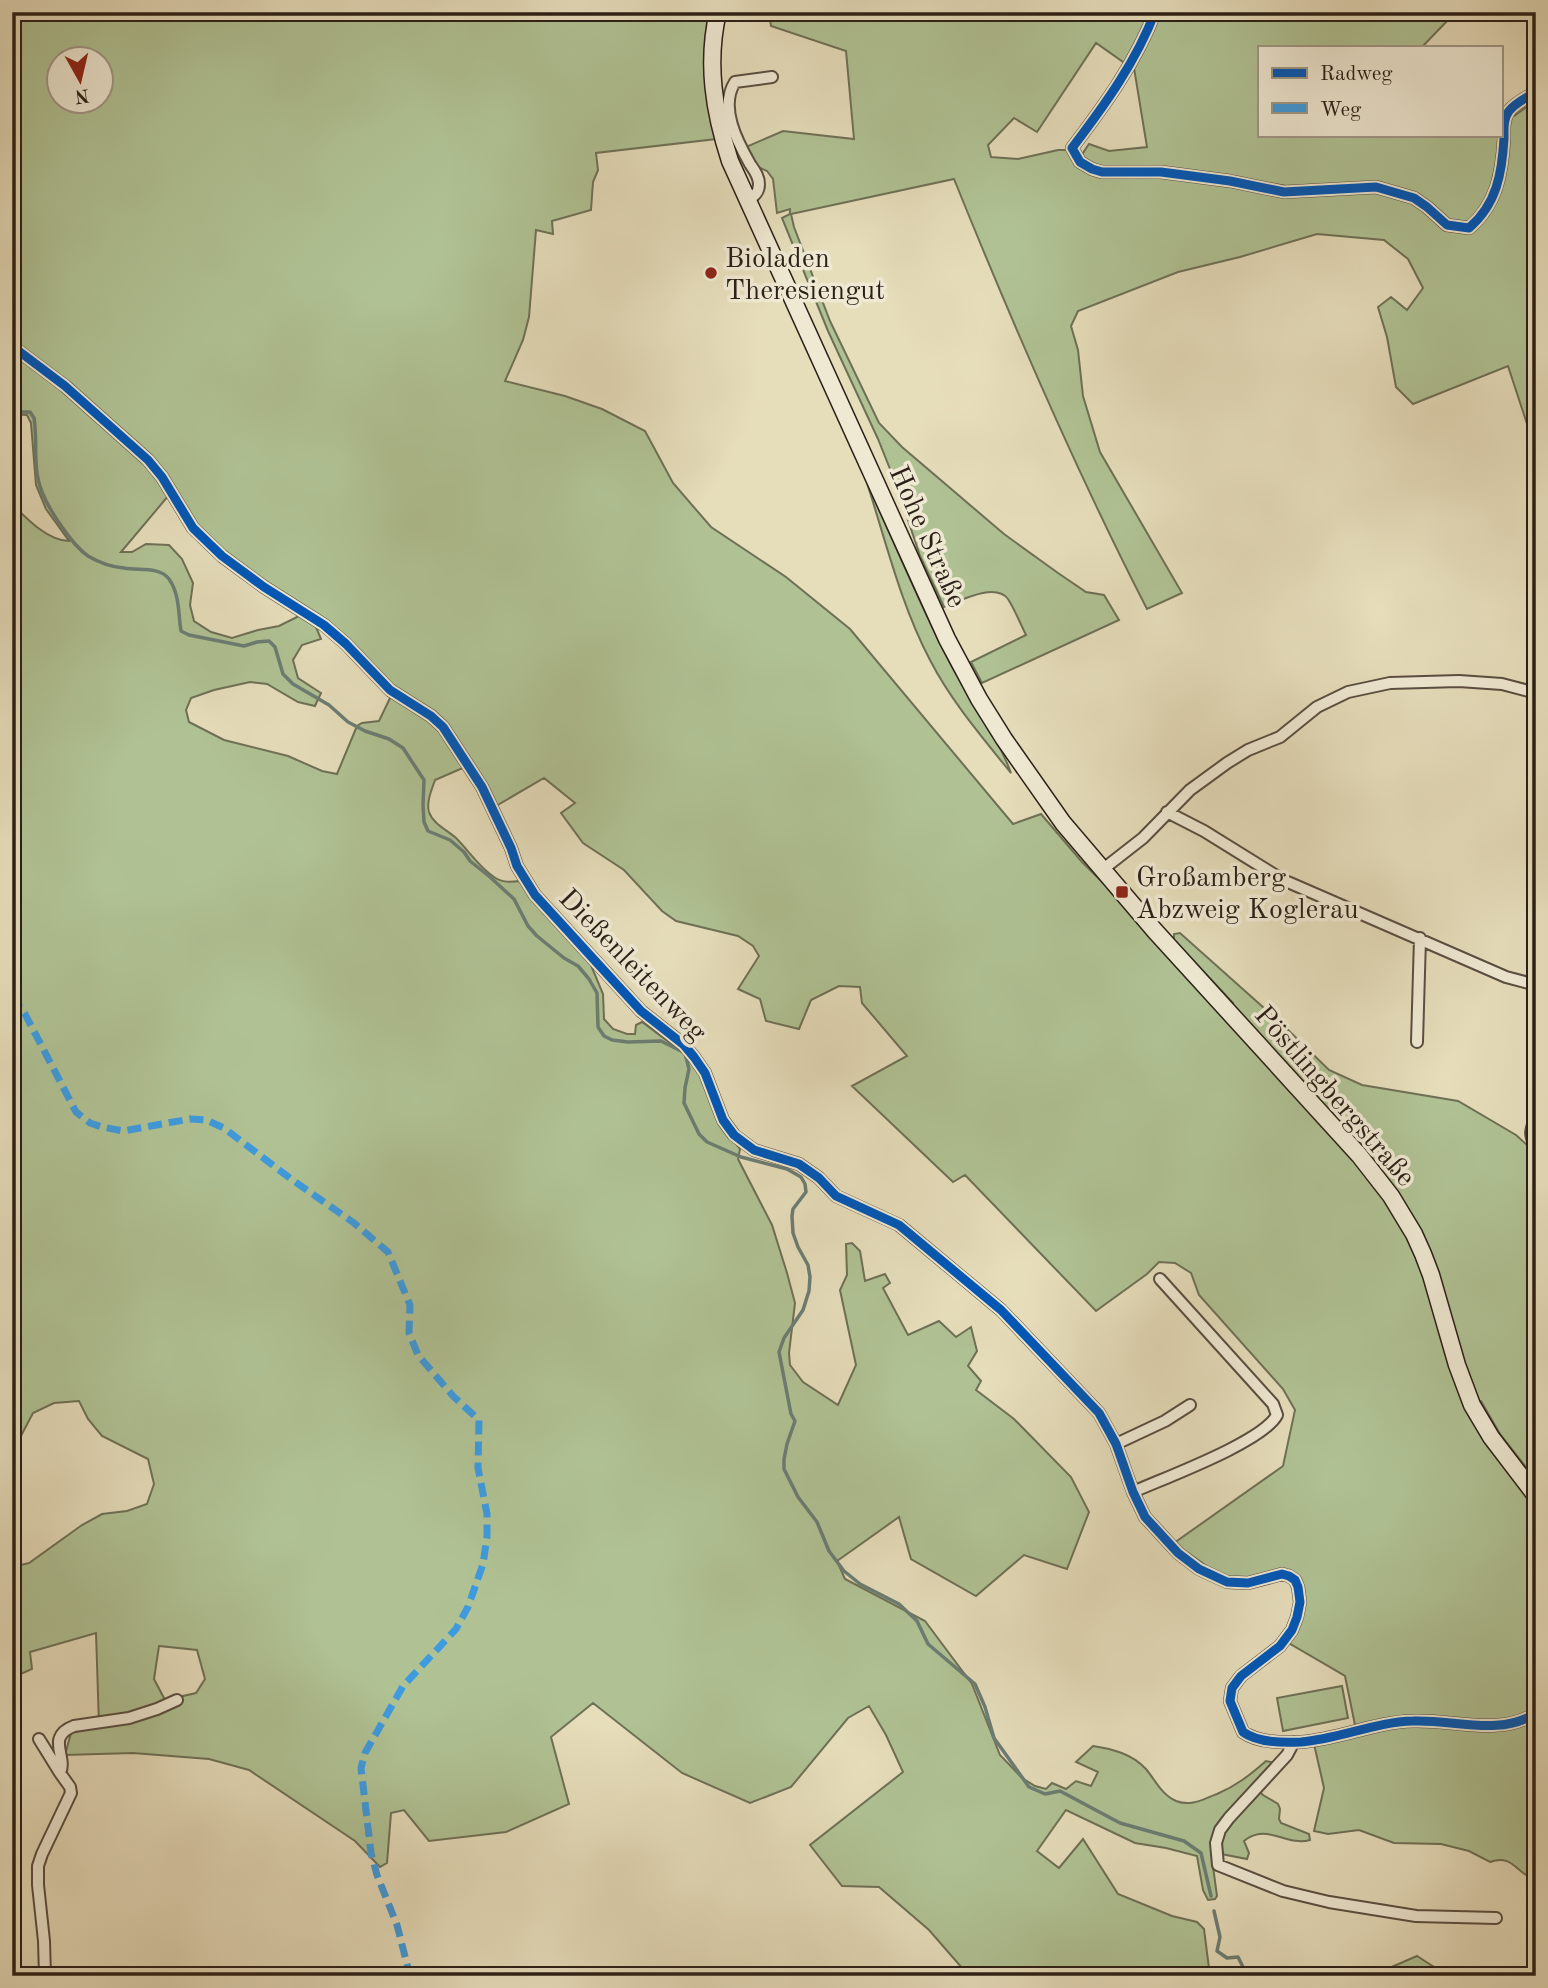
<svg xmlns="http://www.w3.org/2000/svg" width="1548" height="1988" font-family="'Old Standard TT',serif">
	<rect width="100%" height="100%" fill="#e6ddbb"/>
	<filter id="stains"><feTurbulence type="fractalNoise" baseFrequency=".00286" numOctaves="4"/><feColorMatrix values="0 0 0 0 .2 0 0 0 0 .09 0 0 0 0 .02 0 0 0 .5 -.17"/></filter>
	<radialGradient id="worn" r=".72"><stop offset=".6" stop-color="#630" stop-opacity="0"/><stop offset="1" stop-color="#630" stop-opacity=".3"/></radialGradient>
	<!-- green -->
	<path fill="#b0c294" stroke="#6e7056" stroke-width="2" fill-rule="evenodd" d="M 12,12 L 711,12 L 716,139 L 596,153 L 598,170 L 593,182 L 591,210 L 552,221 L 553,234 L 536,230 L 529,317 L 523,340 L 505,381 L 565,396 L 602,409 L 645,431 L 673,483 L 711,527 L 786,577 L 850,629 L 1013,824 L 1041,814 L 1082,862 L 1233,1011 L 1233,1003 L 1174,940 L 1174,934 L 1180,933 L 1283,1025 L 1329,1070 L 1362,1085 L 1458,1101 L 1516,1135 L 1536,1153 L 1536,1480 L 1500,1434 L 1481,1401 L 1466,1403 L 1484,1438 L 1536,1507 L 1536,1708 L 1517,1718 L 1494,1721 L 1394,1719 L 1355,1725 L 1345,1676 L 1287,1642 L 1303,1601 L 1286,1575 L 1237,1578 L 1218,1574 L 1174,1543 L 1283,1466 L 1295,1410 L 1283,1389 L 1199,1295 L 1191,1273 L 1175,1263 L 1159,1262 L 1147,1274 L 1096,1311 L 965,1175 L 953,1182 L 852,1086 L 907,1056 L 862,1003 L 860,987 L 839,986 L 811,1000 L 799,1029 L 766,1021 L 760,999 L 738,989 L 759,956 L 753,946 L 738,936 L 676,921 L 662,911 L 624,870 L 583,843 L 561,813 L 575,803 L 544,778 L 496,806 L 463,752 L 370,666 L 224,555 L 196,527 L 164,475 L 12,341 ZM 60,60 L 102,60 L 102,102 L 60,102 Z
		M 769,12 L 1151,12 L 1126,64 L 1096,43 L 1037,132 L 1014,118 L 988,145 L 991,157 L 1018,159 L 1058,150 L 1067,150 L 1078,167 L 1091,174 L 1161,175 L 1290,194 L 1286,186 L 1220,175 L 1102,169 L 1081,156 L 1089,144 L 1109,151 L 1147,147 L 1134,68 L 1159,12 L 1450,12 L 1449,19 L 1422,47 L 1259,47 L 1259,135 L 1501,135 L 1501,116 L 1514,116 L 1536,100 L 1536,430 L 1528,427 L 1508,366 L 1413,404 L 1396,387 L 1387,337 L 1378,307 L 1391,297 L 1407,310 L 1423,288 L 1408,259 L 1384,240 L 1317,234 L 1240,257 L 1178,272 L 1078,311 L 1071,326 L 1078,350 L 1083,396 L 1100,452 L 1182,593 L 1147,609 C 1075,469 1013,325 954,179 L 791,214 L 794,227 L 830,321 L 879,423 L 902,447 L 1004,534 L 1058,573 L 1086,592 L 1104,595 L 1119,620 L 982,683 L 971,662 L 1026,635 C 1020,623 1015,610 1008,599 C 995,582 960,601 944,607 L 920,556 L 896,484 L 878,439 L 828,331 L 782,218 L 790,214 L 790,209 L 777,213 L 773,179 L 767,171 L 756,166 L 746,147 L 783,131 L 854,139 L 846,51 L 771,26 Z
		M 12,349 L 62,388 L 146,461 L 169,495 L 121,552 L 132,552 L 146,544 L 169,545 L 182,559 L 193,583 L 190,605 L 194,621 L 211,632 L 232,638 L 258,630 L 279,626 L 301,615 L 316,627 L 321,639 L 302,645 L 293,660 L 298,678 L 321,693 L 315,706 L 298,702 L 267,684 L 250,682 L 214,690 L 191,698 L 186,710 L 189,722 L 224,740 L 288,756 L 322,771 L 337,774 L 357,726 L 362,723 L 379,721 L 391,696 L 429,720 L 440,729 L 465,767 L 435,780 C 432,789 426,802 429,812 C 433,824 447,830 456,838 C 469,851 479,867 494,877 C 502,883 511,882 520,881 L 588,958 L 603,994 L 604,1019 L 613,1029 L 627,1034 L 635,1034 L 636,1025 L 642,1022 L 690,1058 L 703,1080 L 720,1124 L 740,1149 L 738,1159 L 772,1225 L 787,1273 L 795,1303 L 789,1353 L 790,1365 L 803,1382 L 838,1405 L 856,1365 L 840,1290 L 847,1275 L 846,1244 L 852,1243 L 860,1251 L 865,1281 L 885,1274 L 890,1283 L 883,1288 L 908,1335 L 939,1321 L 956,1337 L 971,1327 L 977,1351 L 968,1366 L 981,1381 L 976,1390 L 1014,1419 L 1071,1477 L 1089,1512 L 1067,1569 L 1024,1555 L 976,1596 L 911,1559 L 899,1517 L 837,1561 L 845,1579 L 925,1621 L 972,1684 L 1000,1755 L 1022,1778 L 1035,1786 L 1046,1789 L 1052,1783 L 1066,1789 L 1076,1781 L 1091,1786 L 1098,1772 L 1076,1762 L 1093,1746 C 1113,1749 1132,1754 1146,1769 C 1155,1780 1162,1795 1176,1801 C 1192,1807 1203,1799 1217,1794 C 1236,1786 1250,1775 1266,1761 L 1271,1762 L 1272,1767 L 1258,1790 L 1263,1795 L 1278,1804 L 1280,1809 L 1279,1819 L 1281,1823 L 1309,1834 L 1310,1840 C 1287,1847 1266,1822 1244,1841 L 1249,1853 L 1247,1859 L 1211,1852 L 1217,1896 L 1215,1899 L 1208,1900 L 1203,1890 L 1197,1856 L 1166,1848 L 1135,1843 L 1066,1810 L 1037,1851 L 1059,1868 L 1083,1839 L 1118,1894 L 1172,1916 L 1197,1922 L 1204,1929 L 1210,1976 L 969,1976 L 929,1930 L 879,1887 L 842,1886 L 810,1845 L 903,1772 L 886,1735 L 869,1706 L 848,1718 L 791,1787 L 750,1803 L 682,1773 L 593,1703 L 551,1737 L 569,1804 L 506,1832 L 429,1841 L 404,1810 L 391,1813 L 387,1863 L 380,1867 L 355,1841 L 249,1770 L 209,1759 L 133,1753 L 65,1755 L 71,1733 L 99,1726 L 96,1633 L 30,1652 L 32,1669 L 12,1678 L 12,1567 L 29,1563 L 82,1525 L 102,1514 L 127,1511 L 147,1504 L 154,1484 L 148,1459 L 102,1436 L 88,1419 L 79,1401 L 54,1403 L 33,1413 L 12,1453 L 12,504 C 27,519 48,541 69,541 L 46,509 L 36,485 L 31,423 L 27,415 L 12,414 ZM 159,1646 L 197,1650 L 205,1679 L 196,1693 L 165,1700 L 154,1679 Z
		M 867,483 C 895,544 920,606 951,665 C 971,701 997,735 1011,773 C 982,737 951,701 930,660 C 901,605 886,542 867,483 Z
		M 1342,1686 L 1348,1718 L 1283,1731 L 1277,1698 Z
		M 1536,1718 L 1536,1885 L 1533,1879 C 1516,1872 1512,1854 1490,1862 L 1469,1851 L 1441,1844 L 1394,1843 L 1359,1830 L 1328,1834 L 1314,1831 L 1324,1788 L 1314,1744 L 1395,1727 Z
		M 1417,1956 L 1448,1976 L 1379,1976 L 1380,1972 Z"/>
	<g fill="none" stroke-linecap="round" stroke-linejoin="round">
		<!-- stream -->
		<path stroke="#6b7d74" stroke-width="3.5" d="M 12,412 L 30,412 L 34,418 C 38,443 32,467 42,492 C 49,510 72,545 88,556 C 98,562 112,567 124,568 C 138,571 159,566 169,579 C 180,595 178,613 181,631 L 189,635 L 244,646 L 257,642 L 269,641 L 275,647 L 283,674 L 293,684 L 329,705 L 348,722 L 365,731 L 389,739 L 403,748 L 424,780 L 423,805 L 424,822 L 428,831 L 450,840 L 464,852 L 470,861 L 490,877 L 514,899 L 528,926 L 537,936 L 564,958 L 578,966 L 589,979 L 597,993 L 598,1027 L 604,1036 L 612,1040 L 628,1042 L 661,1041 L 685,1053 L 689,1069 L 685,1088 L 684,1103 L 699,1134 L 707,1142 L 741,1157 L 787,1169 L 801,1177 L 805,1184 L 806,1192 L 793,1209 L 792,1216 L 793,1233 L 798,1247 L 808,1265 L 810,1277 L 809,1291 L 803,1310 L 784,1338 L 779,1352 L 791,1414 L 795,1421 L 787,1444 L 784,1459 L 784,1469 L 798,1497 L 817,1522 L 829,1551 L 844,1571 L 860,1584 L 899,1604 L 917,1621 L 928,1644 L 975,1684 L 985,1707 L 994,1738 L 1029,1787 L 1045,1794 L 1060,1791 L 1120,1823 L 1184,1841 L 1201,1853 L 1211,1896
			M 1214,1911 L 1220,1937 L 1217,1951 L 1227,1958 L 1238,1957 L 1245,1971 L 1240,1976"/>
		<!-- street casing -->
		<g stroke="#5a4e41" stroke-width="14">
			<path id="street" d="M 1155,12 C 1136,62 1104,106 1072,148 L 1080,162 L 1092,169 L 1102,172 L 1161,172 L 1230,181 L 1284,192 L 1376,187 L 1414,198 L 1427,207 L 1447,225 L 1469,228 C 1497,204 1502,173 1504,138 C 1504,129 1503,119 1509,111 C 1515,103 1527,97 1536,92
				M 748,200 C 755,196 759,192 759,184 C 759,176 754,170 750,164 C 737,141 719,107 735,82 L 772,77
				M 12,346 L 65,386 L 148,460 L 162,477 L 193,528 L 222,556 L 264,587 L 324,625 L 346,644 L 390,690 L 431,716 L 443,727 L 482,787 L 511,848 L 517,866 L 535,895 L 641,1011 L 684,1045 L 694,1057 L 705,1073 L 723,1120 L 734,1135 L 754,1150 L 799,1164 L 819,1178 L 836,1196 L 899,1225 L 1001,1310 L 1099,1413 L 1116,1444 L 1133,1492 L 1145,1517 L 1178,1553 L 1199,1569 L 1227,1582 L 1248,1583 L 1282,1574 L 1289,1576 L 1295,1580 L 1298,1587 L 1300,1602 L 1297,1617 L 1292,1630 L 1280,1646 L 1241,1676 L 1232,1688 L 1230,1701 L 1243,1732 C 1258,1743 1283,1743 1301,1742 C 1339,1739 1375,1722 1413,1721 C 1453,1719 1500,1737 1536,1713
				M 1167,812 L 1204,831 L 1283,880 L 1297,886 L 1506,977 L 1536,985
				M 1102,870 L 1143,838 L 1190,790 L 1227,763 L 1248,750 L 1280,737 L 1317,707 L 1348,692 L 1390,683 L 1459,681 L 1502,684 L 1536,693
				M 1417,1042 L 1420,938
				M 1536,1120 C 1530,1129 1529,1136 1536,1145
				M 1116,1444 L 1165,1421 L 1190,1405
				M 1133,1492 C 1164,1478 1263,1442 1277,1415 L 1273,1404 L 1160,1279
				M 39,1739 L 60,1773
				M 1294,1742 L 1287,1755 L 1229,1818 L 1220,1830 L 1216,1843 L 1218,1865 L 1283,1891 L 1329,1902 L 1416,1916 L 1496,1918
				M 45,1976 L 44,1941 L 38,1885 L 38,1866 L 42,1854 L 71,1793 L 70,1787 L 60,1773 C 68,1757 45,1737 74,1726 L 129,1718 L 157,1709 L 177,1700"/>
		</g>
		<!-- secondary casing -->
		<g stroke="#2b1f18" stroke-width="19">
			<path id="secondary" d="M 718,12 C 706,63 714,112 730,161 L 947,639 L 979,699 L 1004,739 L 1063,823 L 1155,931 L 1359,1155 L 1391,1196 L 1414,1234 L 1423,1254 L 1431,1275 L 1457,1365 L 1472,1405 L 1491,1437 L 1536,1496"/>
		</g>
		<!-- street -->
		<use href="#street" stroke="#efe9d3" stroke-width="10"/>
		<!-- secondary -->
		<use href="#secondary" stroke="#efe9d3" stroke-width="16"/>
		<!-- quiet -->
		<path stroke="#3d9bdf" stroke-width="7" stroke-dasharray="14 7" stroke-linecap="butt" d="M 12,996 L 25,1014 L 76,1112 L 90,1123 L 102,1127 L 123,1131 L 190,1119 L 206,1120 L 224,1128 L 291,1179 L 354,1223 L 388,1252 L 410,1305 L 409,1333 L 418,1355 L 453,1396 L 479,1420 L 478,1468 L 487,1514 L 487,1537 L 483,1564 L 468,1607 L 456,1629 L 403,1686 L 365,1753 L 361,1768 L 371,1853 L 377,1875 L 397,1925 L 410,1976"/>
		<!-- cycleway casing -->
		<g stroke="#efe9d3" stroke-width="13">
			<path id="cycleway" d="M 1155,12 C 1136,62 1104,106 1072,148 L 1080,162 L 1092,169 L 1102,172 L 1161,172 L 1230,181 L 1284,192 L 1376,187 L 1414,198 L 1427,207 L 1447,225 L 1469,228 C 1497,204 1502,173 1504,138 C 1504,129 1503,119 1509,111 C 1515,103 1527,97 1536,92
				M 12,346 L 65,386 L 148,460 L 162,477 L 193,528 L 222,556 L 264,587 L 324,625 L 346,644 L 390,690 L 431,716 L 443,727 L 482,787 L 511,848 L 517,866 L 535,895 L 641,1011 L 684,1045 L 694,1057 L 705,1073 L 723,1120 L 734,1135 L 754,1150 L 799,1164 L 819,1178 L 836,1196 L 899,1225 L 1001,1310 L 1099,1413 L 1116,1444 L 1133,1492 L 1145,1517 L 1178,1553 L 1199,1569 L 1227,1582 L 1248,1583 L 1282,1574 L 1289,1576 L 1295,1580 L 1298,1587 L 1300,1602 L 1297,1617 L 1292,1630 L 1280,1646 L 1241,1676 L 1232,1688 L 1230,1701 L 1243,1732 C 1258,1743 1283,1743 1301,1742 C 1339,1739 1375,1722 1413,1721 C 1453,1719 1500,1737 1536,1713"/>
		</g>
		<!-- cycleway -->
		<use href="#cycleway" stroke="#0057b8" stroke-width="9"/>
	</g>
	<!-- markers -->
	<g fill="#8f2418" stroke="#efe9d3" stroke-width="2.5">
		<circle cx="711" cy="273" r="7"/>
		<rect x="1115" y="885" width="14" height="14" rx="3.5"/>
	</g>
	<g text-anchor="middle" stroke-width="7" stroke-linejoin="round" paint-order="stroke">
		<!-- poi labels -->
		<g font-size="28" fill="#2b1f18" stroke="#efe9d3" text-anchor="start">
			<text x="725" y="267">Bioladen<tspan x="725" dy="32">Theresiengut</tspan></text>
			<text x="1136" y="886">Großamberg<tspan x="1136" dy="32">Abzweig Koglerau</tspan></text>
		</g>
		<!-- street labels -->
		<g font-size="28" fill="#2b1f18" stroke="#efe9d3">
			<text transform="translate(929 536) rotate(66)" y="10">Hohe Straße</text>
			<text transform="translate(634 964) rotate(46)" y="10">Dießenleitenweg</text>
			<text transform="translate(1336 1095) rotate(49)" y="10">Pöstlingbergstraße</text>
		</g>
	</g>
	<!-- margin -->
	<rect width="1548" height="1988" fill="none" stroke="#e6ddbb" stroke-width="42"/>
	<rect x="14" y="14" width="1520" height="1960" fill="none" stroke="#2b1f18" stroke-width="3.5"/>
	<rect x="21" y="21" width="1506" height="1946" fill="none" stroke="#2b1f18" stroke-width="2"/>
	<!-- legend -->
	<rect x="1258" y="46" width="245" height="91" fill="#efe9d3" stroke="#a19888" stroke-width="2"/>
	<rect x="1272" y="68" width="35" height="10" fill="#0057b8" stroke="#a19888" stroke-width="2"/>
	<text x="1320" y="80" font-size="21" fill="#2b1f18">Radweg</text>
	<rect x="1272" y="103" width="35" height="10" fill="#3d9bdf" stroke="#a19888" stroke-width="2"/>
	<text x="1320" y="116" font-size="21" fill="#2b1f18">Weg</text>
	<!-- north arrow -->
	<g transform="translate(80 80) rotate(172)"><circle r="33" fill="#efe9d3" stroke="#a19888" stroke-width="2"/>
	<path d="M0-5L12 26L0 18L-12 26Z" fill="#8f2418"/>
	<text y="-10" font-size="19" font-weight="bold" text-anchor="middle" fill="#2b1f18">N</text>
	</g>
	<rect width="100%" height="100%" filter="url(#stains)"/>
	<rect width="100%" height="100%" fill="url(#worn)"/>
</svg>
